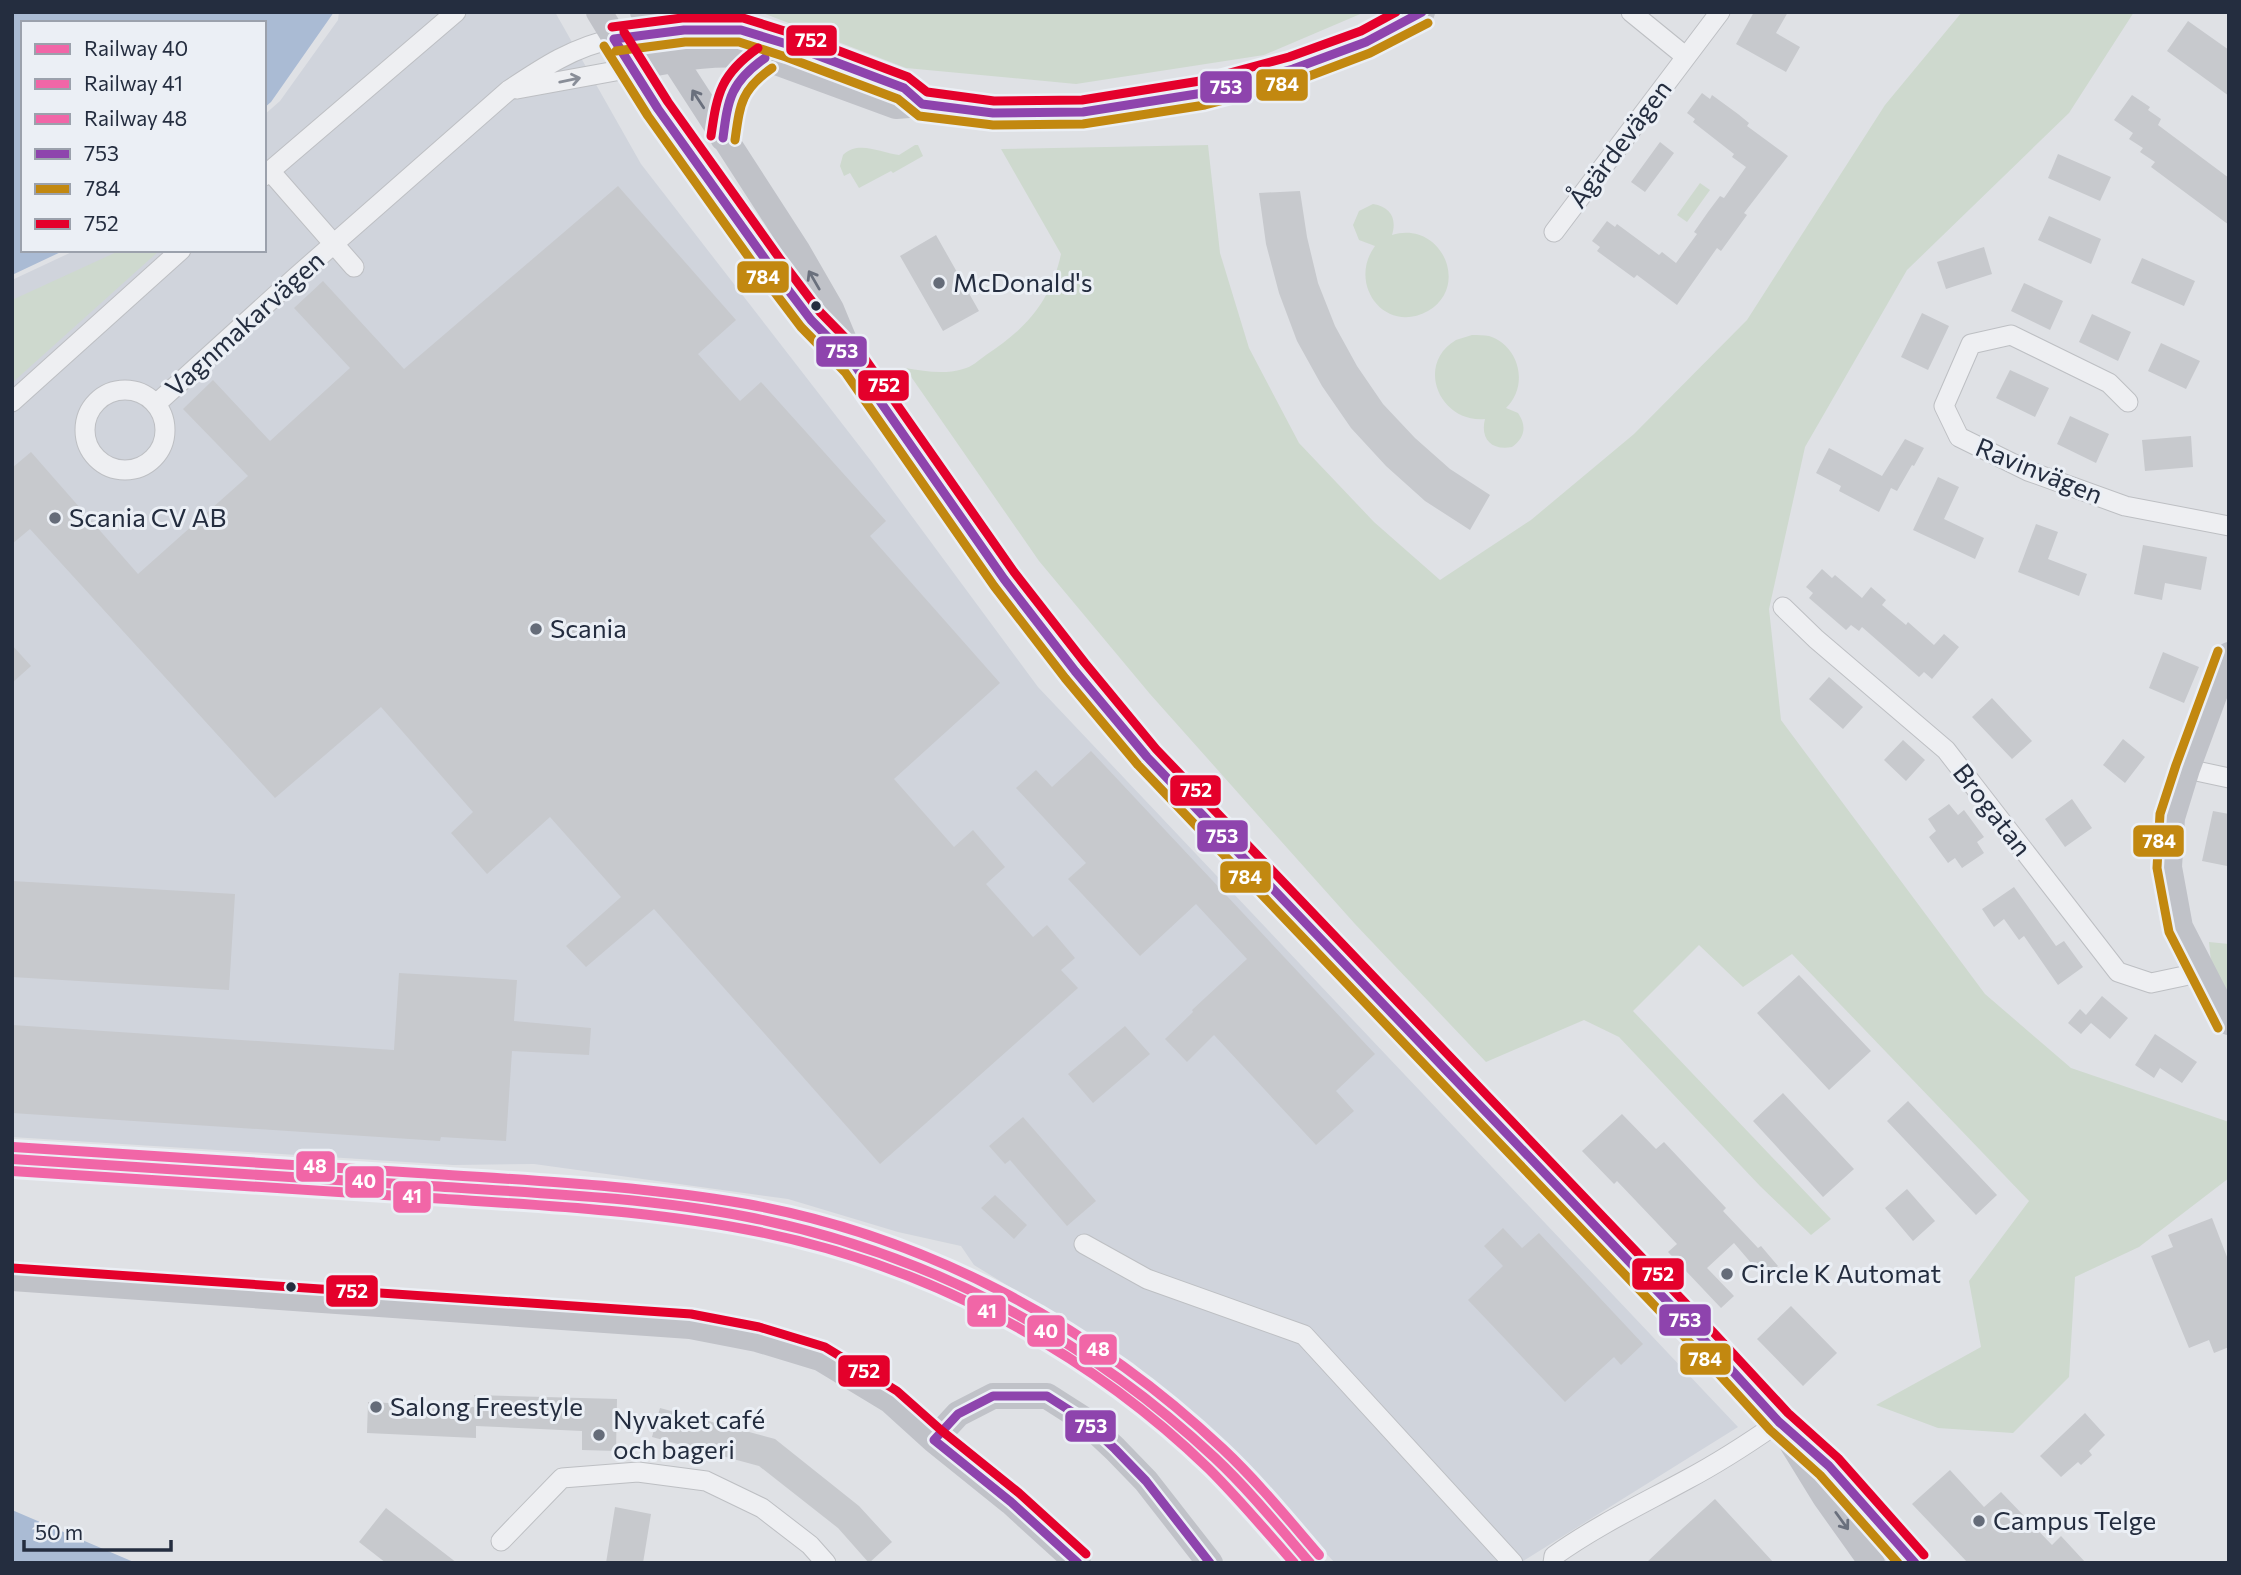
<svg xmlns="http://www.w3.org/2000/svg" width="2241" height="1575" font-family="Commissioner,sans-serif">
	<rect width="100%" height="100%" fill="#dfe1e5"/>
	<!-- built -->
	<path fill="#d0d4dc" d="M 339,12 L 555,12 L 641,164 L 871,461 L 1038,687 L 1738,1427 L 1520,1563 L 1335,1563 L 1217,1436 L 1133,1363 L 974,1265 L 961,1246 L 898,1232 L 788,1199 L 534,1164 L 453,1165 L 12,1137 L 12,280 L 76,250 L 264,250 L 264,115 L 280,101 L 338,20 Z"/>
	<!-- green -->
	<path fill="#ced9ce" d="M 760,12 L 1365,12 L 1264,55 L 1076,84 L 906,68 Z
		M 1962,12 L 2134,12 L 2069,113 L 1907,270 L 1805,447 L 1769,609 L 1781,720 L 1985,994 L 2071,1068 L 2229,1122 L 2229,1178 L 2139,1247 L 2075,1277 L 2069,1377 L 2013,1433 L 1938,1428 L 1876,1405 L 1981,1347 L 1969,1281 L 2029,1201 L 1792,954 L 1743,987 L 1699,945 L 1633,1011 L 1831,1219 L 1811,1235 L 1760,1186 L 1619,1037 L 1584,1020 L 1486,1062 L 1355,924 L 1150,694 L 1039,561 L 905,368 C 925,371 943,375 963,369 C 972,367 979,360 986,355 C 1026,329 1051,301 1061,254 L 1001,149 L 1208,145 L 1220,253 L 1249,348 L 1299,443 L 1374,522 L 1440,580 L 1531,520 L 1634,434 L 1747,320 L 1885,105 Z
		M 915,145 L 918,145 L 923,156 L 893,173 L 891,171 L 859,188 L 850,173 L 844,176 L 840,166 L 843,155 C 859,140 880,153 899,155 Z
		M 1700,183 L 1710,190 L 1687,222 L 1677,215 Z
		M 1373,204 C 1391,207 1397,219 1392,235 C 1441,220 1471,286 1428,311 C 1385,335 1347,284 1375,246 L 1359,240 L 1353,225 L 1359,211 Z
		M 121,250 L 160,250 L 12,383 L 12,300 Z
		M 1472,335 C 1478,335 1484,335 1489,336 C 1520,346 1529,386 1506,408 L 1518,413 C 1527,426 1525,438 1512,447 C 1491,451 1480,438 1485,419 C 1439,423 1415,364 1456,340 C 1461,338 1467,337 1472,335 Z
		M 2209,942 L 2229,944 L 2229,997 L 2211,962 Z"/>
	<!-- water -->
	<path fill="#aabbd4" d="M 12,12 L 334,12 L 271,102 L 264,108 L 264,23 L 23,23 L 23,250 L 65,250 L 12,275 Z
		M 12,1510 L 136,1563 L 12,1563 Z"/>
	<!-- building -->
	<path fill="#c7c9cd" d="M 1754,12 L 1788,12 L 1776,33 L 1800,47 L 1786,72 L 1736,44 Z
		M 2188,21 L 2229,50 L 2229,96 L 2167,51 Z
		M 1702,93 L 1710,99 L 1712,95 L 1738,114 L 1749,123 L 1747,126 L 1788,156 L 1744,213 L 1747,215 L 1721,251 L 1717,248 L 1677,305 L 1637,275 L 1634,278 L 1597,251 L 1600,247 L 1592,241 L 1607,221 L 1615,227 L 1617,224 L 1659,255 L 1662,252 L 1676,263 L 1697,234 L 1694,232 L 1708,212 L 1720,196 L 1724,198 L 1746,167 L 1732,157 L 1734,154 L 1693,122 L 1695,119 L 1687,113 Z
		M 2132,95 L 2150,107 L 2148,110 L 2161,119 L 2158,125 L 2229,178 L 2229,225 L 2151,167 L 2155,162 L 2140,152 L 2143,148 L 2129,139 L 2133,133 L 2114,120 Z
		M 1660,142 L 1674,153 L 1645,192 L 1631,182 Z
		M 2058,154 L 2111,177 L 2100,201 L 2048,178 Z
		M 618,186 L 736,320 L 698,354 L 740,401 L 761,382 L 886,521 L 870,536 L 1000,683 L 894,779 L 954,847 L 973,830 L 1005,867 L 986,884 L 1033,937 L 1047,925 L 1075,958 L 1061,970 L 1078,988 L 880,1164 L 654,909 L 586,967 L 566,946 L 621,897 L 550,817 L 487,874 L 451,833 L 473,812 L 381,707 L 275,798 L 30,529 L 12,544 L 12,468 L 31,452 L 138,574 L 248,476 L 183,409 L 213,380 L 270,441 L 350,368 L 294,308 L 323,281 L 404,369 Z
		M 1300,191 L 1307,237 L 1318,283 L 1335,326 L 1357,366 L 1383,404 L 1415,438 L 1450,469 L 1490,495 L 1470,530 L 1425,501 L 1386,466 L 1351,428 L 1322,386 L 1297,341 L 1279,293 L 1266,244 L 1259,193 Z
		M 2049,216 L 2101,239 L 2091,264 L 2038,240 Z
		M 936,235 L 979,311 L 943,331 L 900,256 Z
		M 1984,247 L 1992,274 L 1946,289 L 1937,262 Z
		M 2142,258 L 2195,281 L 2184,306 L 2131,283 Z
		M 2024,283 L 2063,301 L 2050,330 L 2011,311 Z
		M 1922,313 L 1949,326 L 1928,370 L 1901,357 Z
		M 2092,314 L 2131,332 L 2118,361 L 2079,342 Z
		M 2161,343 L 2200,361 L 2186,389 L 2148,371 Z
		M 2010,370 L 2049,388 L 2035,417 L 1996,398 Z
		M 2070,416 L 2109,434 L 2096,463 L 2057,444 Z
		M 2191,436 L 2193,467 L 2145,471 L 2142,440 Z
		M 1905,439 L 1924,448 L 1914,466 L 1912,465 L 1897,491 L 1891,488 L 1879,512 L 1839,491 L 1841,486 L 1816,473 L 1829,448 L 1882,476 Z
		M 1938,477 L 1959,487 L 1944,519 L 1984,538 L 1975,559 L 1913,530 Z
		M 2036,524 L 2058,532 L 2048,559 L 2087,574 L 2079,596 L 2018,572 Z
		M 2143,545 L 2207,557 L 2201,590 L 2165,583 L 2162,600 L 2134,594 Z
		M 1822,569 L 1832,578 L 1835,575 L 1862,598 L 1871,587 L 1886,600 L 1882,605 L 1906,625 L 1908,622 L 1934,645 L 1944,634 L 1959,647 L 1932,679 L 1924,672 L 1919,677 L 1862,627 L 1859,631 L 1851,625 L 1846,630 L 1809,598 L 1813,593 L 1806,587 Z
		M 12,645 L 31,666 L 12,683 Z
		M 2163,652 L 2199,667 L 2184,703 L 2149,688 Z
		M 1829,677 L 1863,707 L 1843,729 L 1809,699 Z
		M 1992,698 L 2032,741 L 2012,759 L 1972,717 Z
		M 2123,739 L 2145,757 L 2125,783 L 2103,765 Z
		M 1903,740 L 1925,760 L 1906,781 L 1884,760 Z
		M 1091,751 L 1375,1054 L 1336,1091 L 1354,1111 L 1316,1145 L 1214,1035 L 1187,1062 L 1165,1039 L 1193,1012 L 1192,1010 L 1247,959 L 1196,904 L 1140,956 L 1068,879 L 1086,863 L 1016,788 L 1036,770 L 1052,787 Z
		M 2072,799 L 2092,828 L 2065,847 L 2045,819 Z
		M 1949,804 L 1958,815 L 1964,810 L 1984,837 L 1977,842 L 1984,853 L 1962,868 L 1955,858 L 1948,863 L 1929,837 L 1936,831 L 1928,819 Z
		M 2213,811 L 2229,814 L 2229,864 L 2227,866 L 2202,861 Z
		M 12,881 L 235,894 L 229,990 L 12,977 Z
		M 2014,887 L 2056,946 L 2064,941 L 2083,967 L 2058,985 L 2024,936 L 2019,940 L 2004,919 L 1994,927 L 1982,909 Z
		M 399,973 L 517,980 L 514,1021 L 591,1028 L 589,1055 L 512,1051 L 506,1141 L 441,1137 L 440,1141 L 12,1113 L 12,1025 L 394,1050 Z
		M 1799,975 L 1871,1051 L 1829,1090 L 1757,1013 Z
		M 2102,996 L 2128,1018 L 2110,1039 L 2091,1023 L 2081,1034 L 2068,1023 L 2080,1009 L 2086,1015 Z
		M 1125,1026 L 1150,1054 L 1093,1103 L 1068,1074 Z
		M 2155,1034 L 2197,1062 L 2182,1083 L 2160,1068 L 2154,1078 L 2135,1065 Z
		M 1783,1093 L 1854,1169 L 1823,1197 L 1753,1121 Z
		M 1908,1101 L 1997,1195 L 1976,1215 L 1887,1121 Z
		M 1622,1114 L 1656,1149 L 1664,1142 L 1726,1208 L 1723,1211 L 1758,1248 L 1761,1246 L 1778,1266 L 1764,1278 L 1734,1243 L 1707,1268 L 1734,1296 L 1721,1308 L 1668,1252 L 1677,1244 L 1617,1181 L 1614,1184 L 1582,1151 Z
		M 1023,1117 L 1096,1201 L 1067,1226 L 1010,1160 L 1005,1164 L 989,1146 Z
		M 1907,1189 L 1935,1221 L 1913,1241 L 1885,1208 Z
		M 995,1195 L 1027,1225 L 1014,1239 L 981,1208 Z
		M 2212,1218 L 2229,1262 L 2229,1347 L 2214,1353 L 2209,1340 L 2189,1348 L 2151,1256 L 2173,1247 L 2168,1235 Z
		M 1503,1228 L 1522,1248 L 1539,1233 L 1643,1344 L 1621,1365 L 1614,1357 L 1565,1402 L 1468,1300 L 1503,1266 L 1484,1246 Z
		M 1791,1306 L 1837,1353 L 1803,1386 L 1757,1339 Z
		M 474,1395 L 617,1399 L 616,1451 L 582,1450 L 582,1431 L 476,1426 L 476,1438 L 367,1433 L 368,1402 L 474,1407 Z
		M 660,1408 L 775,1439 L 859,1506 L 892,1542 L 869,1563 L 838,1528 L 759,1466 L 652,1437 Z
		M 2085,1413 L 2105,1435 L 2089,1451 L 2092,1455 L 2081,1465 L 2078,1462 L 2061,1477 L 2040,1456 Z
		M 1950,1470 L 1984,1507 L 2001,1492 L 2052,1545 L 2061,1536 L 2086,1563 L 1968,1563 L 1912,1504 Z
		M 1715,1499 L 1774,1563 L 1646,1563 L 1683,1528 Z
		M 615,1507 L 651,1514 L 643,1563 L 606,1563 Z
		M 386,1508 L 457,1563 L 386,1563 L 359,1542 Z"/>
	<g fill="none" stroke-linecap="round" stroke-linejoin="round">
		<!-- street casing -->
		<g stroke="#bdbfc3" stroke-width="21">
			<path id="street" d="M 1631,12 L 1685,56
				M 517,89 L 632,68
				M 270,171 L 456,12
				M 264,176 L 270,171 L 354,267
				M 1554,232 L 1720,12
				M85 430a40 40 0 1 1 80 0a40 40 0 1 1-80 0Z
				M 12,402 L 181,250
				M 2128,402 L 2109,383 L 2011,335 L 1971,344 L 1944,406 L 1959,437 L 2028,471 L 2125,506 L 2229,526
				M 156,404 L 296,277 L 509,90 C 542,68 575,46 614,39
				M 1783,607 L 1816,639 L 1946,750 L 2118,972 L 2151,983 L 2184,976 L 2201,967
				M 2187,769 L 2229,778
				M 1084,1244 L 1147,1279 L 1304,1335 L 1513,1563
				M 501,1541 L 562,1478 L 638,1472 L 706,1481 L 762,1508 L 810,1545 L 826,1563
				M 1553,1563 L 1554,1556 C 1596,1526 1642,1504 1686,1480 C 1718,1463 1749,1443 1779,1422"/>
		</g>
		<!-- street -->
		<use href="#street" stroke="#eeeff2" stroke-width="19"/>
		<!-- secondary -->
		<path stroke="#c0c2c8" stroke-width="26" d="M 599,12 L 658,109 L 770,266 L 811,320 L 854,364 L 1004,579 L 1075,671 L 1147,757 L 1705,1341 L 1779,1422 L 1829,1466 L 1915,1563
			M 643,12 L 797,250 L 831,309 L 848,350
			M 643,35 C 683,29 721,26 761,35 L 904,88 L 922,104
			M 632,68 C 676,59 719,49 765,58 L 896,106 L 922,104 L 993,113 L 1083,112 L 1203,93 L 1293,69 L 1366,42 L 1422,12
			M 723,138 C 729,95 727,83 765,58
			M 2229,655 L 2187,769 L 2172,818 L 2169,867 L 2180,927 L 2229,1022
			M 12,1278 L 690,1326 L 757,1339 L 820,1358 L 891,1401 L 934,1440 L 1011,1502 L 1078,1563
			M 934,1440 L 958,1414 L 993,1396 L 1047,1396 L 1083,1419 L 1115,1449 L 1146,1481 L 1210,1563
			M 1793,1445 L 1825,1497 L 1872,1563"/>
		<!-- bus-1 casing -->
		<g stroke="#ebeff5" stroke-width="14">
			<path id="bus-1" d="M 614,39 L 658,109 L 770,266 L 811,320 L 854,364 L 1004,579 L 1075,671 L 1147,757 L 1705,1341 L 1779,1422 L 1829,1466 L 1915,1563
				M 614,39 L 684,30 L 741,30 L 790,45 L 904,88 L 922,104 L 993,113 L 1083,112 L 1203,93 L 1293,69 L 1366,42 L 1422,12
				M 723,138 C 728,98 731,82 765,58
				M 934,1440 L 958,1414 L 993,1396 L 1047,1396 L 1083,1419 L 1115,1449 L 1146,1481 L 1210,1563
				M 934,1440 L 1011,1502 L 1078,1563"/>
		</g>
		<!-- bus-2 casing -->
		<g stroke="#ebeff5" stroke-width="14">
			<path id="bus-2" d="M 604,46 L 648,116 L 760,273 L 801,327 L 845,372 L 994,586 L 1065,678 L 1138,765 L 1696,1349 L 1770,1430 L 1820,1475 L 1898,1563
				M 616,51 L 685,42 L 739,42 L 786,57 L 898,99 L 919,116 L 993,125 L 1083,124 L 1205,105 L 1296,81 L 1370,53 L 1428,23
				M 735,140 C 740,104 741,90 772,68
				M 2218,651 L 2176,765 L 2160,814 L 2157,868 L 2169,932 L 2218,1028"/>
		</g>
		<!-- bus-3 casing -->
		<g stroke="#ebeff5" stroke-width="14">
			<path id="bus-3" d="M 612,27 L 682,18 L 743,18 L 794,34 L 908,77 L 927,92 L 994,101 L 1082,100 L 1200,81 L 1289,57 L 1361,31 L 1396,12
				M 624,32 L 668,102 L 780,259 L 820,312 L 863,356 L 1014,572 L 1085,663 L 1156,749 L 1714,1333 L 1788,1413 L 1838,1458 L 1924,1555
				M 711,136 C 717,93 721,74 758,48
				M 12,1268 L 691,1314 L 759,1327 L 825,1347 L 897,1391 L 942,1431 L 1019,1493 L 1086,1554"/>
		</g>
		<!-- bus-1 -->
		<use href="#bus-1" stroke="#8e44ad" stroke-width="9"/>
		<!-- bus-2 -->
		<use href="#bus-2" stroke="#c28810" stroke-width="9"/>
		<!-- bus-3 -->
		<use href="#bus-3" stroke="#e4002b" stroke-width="9"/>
		<!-- rail-1 casing -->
		<g stroke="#ebeff5" stroke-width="16">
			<path id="rail-1" d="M 12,1159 C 152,1168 291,1177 430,1186 C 536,1193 643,1197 748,1217 C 923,1251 1084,1335 1215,1458 C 1249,1490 1279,1527 1310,1563"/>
		</g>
		<!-- rail-2 casing -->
		<g stroke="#ebeff5" stroke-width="16">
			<path id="rail-2" d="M 12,1171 C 152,1180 291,1189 431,1198 C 535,1205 641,1210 744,1229 C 918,1261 1082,1346 1209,1469 C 1239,1499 1266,1531 1294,1563"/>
		</g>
		<!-- rail-3 casing -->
		<g stroke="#ebeff5" stroke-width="16">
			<path id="rail-3" d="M 13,1147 C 153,1156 293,1165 434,1174 C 538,1181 643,1186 747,1204 C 925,1236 1092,1325 1223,1449 C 1258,1482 1288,1519 1319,1555"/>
		</g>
		<!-- rail-1 -->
		<use href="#rail-1" stroke="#f166a7" stroke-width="10"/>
		<!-- rail-2 -->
		<use href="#rail-2" stroke="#f166a7" stroke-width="10"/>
		<!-- rail-3 -->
		<use href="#rail-3" stroke="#f166a7" stroke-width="10"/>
	</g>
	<!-- one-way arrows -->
	<defs><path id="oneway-shaft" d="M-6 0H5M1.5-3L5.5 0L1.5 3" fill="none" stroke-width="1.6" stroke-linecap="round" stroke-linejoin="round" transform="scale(1.75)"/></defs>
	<use stroke="#898e98" href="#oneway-shaft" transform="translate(570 80) rotate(-12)"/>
	<g stroke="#6a707d">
		<use href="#oneway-shaft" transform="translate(698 99) rotate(-123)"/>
		<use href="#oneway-shaft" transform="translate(814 280) rotate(-120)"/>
		<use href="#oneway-shaft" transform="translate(1842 1521) rotate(54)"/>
	</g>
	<!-- markers -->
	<g fill="#656c79" stroke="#ebeff5" stroke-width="2.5">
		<circle cx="939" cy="283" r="7"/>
		<circle cx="55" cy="518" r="7"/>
		<circle cx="536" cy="629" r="7"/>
		<circle cx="1727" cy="1274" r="7"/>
		<circle cx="376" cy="1407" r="7"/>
		<circle cx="599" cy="1435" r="7"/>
		<circle cx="1979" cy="1521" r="7"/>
	</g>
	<g fill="#242d3f" stroke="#ebeff5" stroke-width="2.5">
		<circle cx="816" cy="306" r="6"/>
		<circle cx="291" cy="1287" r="6"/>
	</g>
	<g text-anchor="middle" stroke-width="6" stroke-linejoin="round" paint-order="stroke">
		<!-- street labels -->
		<g font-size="26" fill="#242d3f" stroke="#ebeff5">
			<text transform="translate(1620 144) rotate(-53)" y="9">Ågärdevägen</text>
			<text transform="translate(245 324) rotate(-42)" y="9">Vagnmakarvägen</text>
			<text transform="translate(2039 471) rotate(22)" y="9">Ravinvägen</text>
			<text transform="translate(1992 810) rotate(52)" y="9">Brogatan</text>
		</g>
		<!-- poi labels -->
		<g font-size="26" fill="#242d3f" stroke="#ebeff5" text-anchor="start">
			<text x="953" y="292">McDonald's</text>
			<text x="69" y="527">Scania CV AB</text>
			<text x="550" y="638">Scania</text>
			<text x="1741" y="1283">Circle K Automat</text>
			<text x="390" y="1416">Salong Freestyle</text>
			<text x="613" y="1429">Nyvaket café<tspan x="613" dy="30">och bageri</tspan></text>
			<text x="1993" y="1530">Campus Telge</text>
		</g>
	</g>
	<g stroke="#ebeff5" stroke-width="2.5">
		<rect x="785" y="24" width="53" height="33" rx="7" fill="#e4002b"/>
		<rect x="1255" y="68" width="54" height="34" rx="7" fill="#c28810"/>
		<rect x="1199" y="70" width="54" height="34" rx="7" fill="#8e44ad"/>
		<rect x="736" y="260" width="54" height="34" rx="7" fill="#c28810"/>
		<rect x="815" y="335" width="53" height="33" rx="7" fill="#8e44ad"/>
		<rect x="857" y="369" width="53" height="33" rx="7" fill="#e4002b"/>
		<rect x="1169" y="774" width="53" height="33" rx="7" fill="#e4002b"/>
		<rect x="1196" y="819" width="53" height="34" rx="7" fill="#8e44ad"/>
		<rect x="2132" y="824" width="53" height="34" rx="7" fill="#c28810"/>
		<rect x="1219" y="860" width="53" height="34" rx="7" fill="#c28810"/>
		<rect x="295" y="1150" width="41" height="33" rx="7" fill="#f166a7"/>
		<rect x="344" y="1165" width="41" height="34" rx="7" fill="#f166a7"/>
		<rect x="392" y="1180" width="40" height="34" rx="7" fill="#f166a7"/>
		<rect x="1631" y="1257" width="54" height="34" rx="7" fill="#e4002b"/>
		<rect x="325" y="1274" width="54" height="34" rx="7" fill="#e4002b"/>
		<rect x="966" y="1294" width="41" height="34" rx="7" fill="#f166a7"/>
		<rect x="1658" y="1303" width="54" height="34" rx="7" fill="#8e44ad"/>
		<rect x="1026" y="1314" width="40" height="34" rx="7" fill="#f166a7"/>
		<rect x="1078" y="1333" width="40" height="33" rx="7" fill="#f166a7"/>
		<rect x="1679" y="1342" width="53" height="34" rx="7" fill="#c28810"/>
		<rect x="837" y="1354" width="54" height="34" rx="7" fill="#e4002b"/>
		<rect x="1064" y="1409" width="53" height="34" rx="7" fill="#8e44ad"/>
	</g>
	<g font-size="19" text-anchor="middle" font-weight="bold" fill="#fff">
		<text x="811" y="47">752</text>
		<text x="1282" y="91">784</text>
		<text x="1226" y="94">753</text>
		<text x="763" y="284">784</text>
		<text x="842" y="358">753</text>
		<text x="884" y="392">752</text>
		<text x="1196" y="797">752</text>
		<text x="1222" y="843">753</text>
		<text x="2159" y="848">784</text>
		<text x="1245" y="884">784</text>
		<text x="315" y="1173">48</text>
		<text x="364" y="1188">40</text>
		<text x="412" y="1203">41</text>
		<text x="1658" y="1281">752</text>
		<text x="352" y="1298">752</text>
		<text x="987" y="1318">41</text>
		<text x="1685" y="1327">753</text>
		<text x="1046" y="1338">40</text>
		<text x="1098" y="1356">48</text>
		<text x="1705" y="1366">784</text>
		<text x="864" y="1378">752</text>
		<text x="1091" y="1433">753</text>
	</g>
	<!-- border -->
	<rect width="2241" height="1575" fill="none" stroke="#242d3f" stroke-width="28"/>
	<!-- legend -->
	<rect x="21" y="21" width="245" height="231" fill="#ebeff5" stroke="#9ba1ac" stroke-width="2"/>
	<rect x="35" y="44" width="35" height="10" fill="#f166a7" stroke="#9ba1ac" stroke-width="2"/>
	<text x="84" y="56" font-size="21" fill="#242d3f">Railway 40</text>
	<rect x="35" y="79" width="35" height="10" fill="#f166a7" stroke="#9ba1ac" stroke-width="2"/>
	<text x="84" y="91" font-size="21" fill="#242d3f">Railway 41</text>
	<rect x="35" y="114" width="35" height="10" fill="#f166a7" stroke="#9ba1ac" stroke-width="2"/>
	<text x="84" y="126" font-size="21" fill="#242d3f">Railway 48</text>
	<rect x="35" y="149" width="35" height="10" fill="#8e44ad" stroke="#9ba1ac" stroke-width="2"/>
	<text x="84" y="161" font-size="21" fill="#242d3f">753</text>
	<rect x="35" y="184" width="35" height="10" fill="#c28810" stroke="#9ba1ac" stroke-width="2"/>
	<text x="84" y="196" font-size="21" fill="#242d3f">784</text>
	<rect x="35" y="219" width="35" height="10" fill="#e4002b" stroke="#9ba1ac" stroke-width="2"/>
	<text x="84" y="231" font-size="21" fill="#242d3f">752</text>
	<!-- scale -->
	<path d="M24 1540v10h147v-10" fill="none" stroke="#242d3f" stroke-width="3.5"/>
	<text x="35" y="1540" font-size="21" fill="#242d3f" stroke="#ebeff5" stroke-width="5" paint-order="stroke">50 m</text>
</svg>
